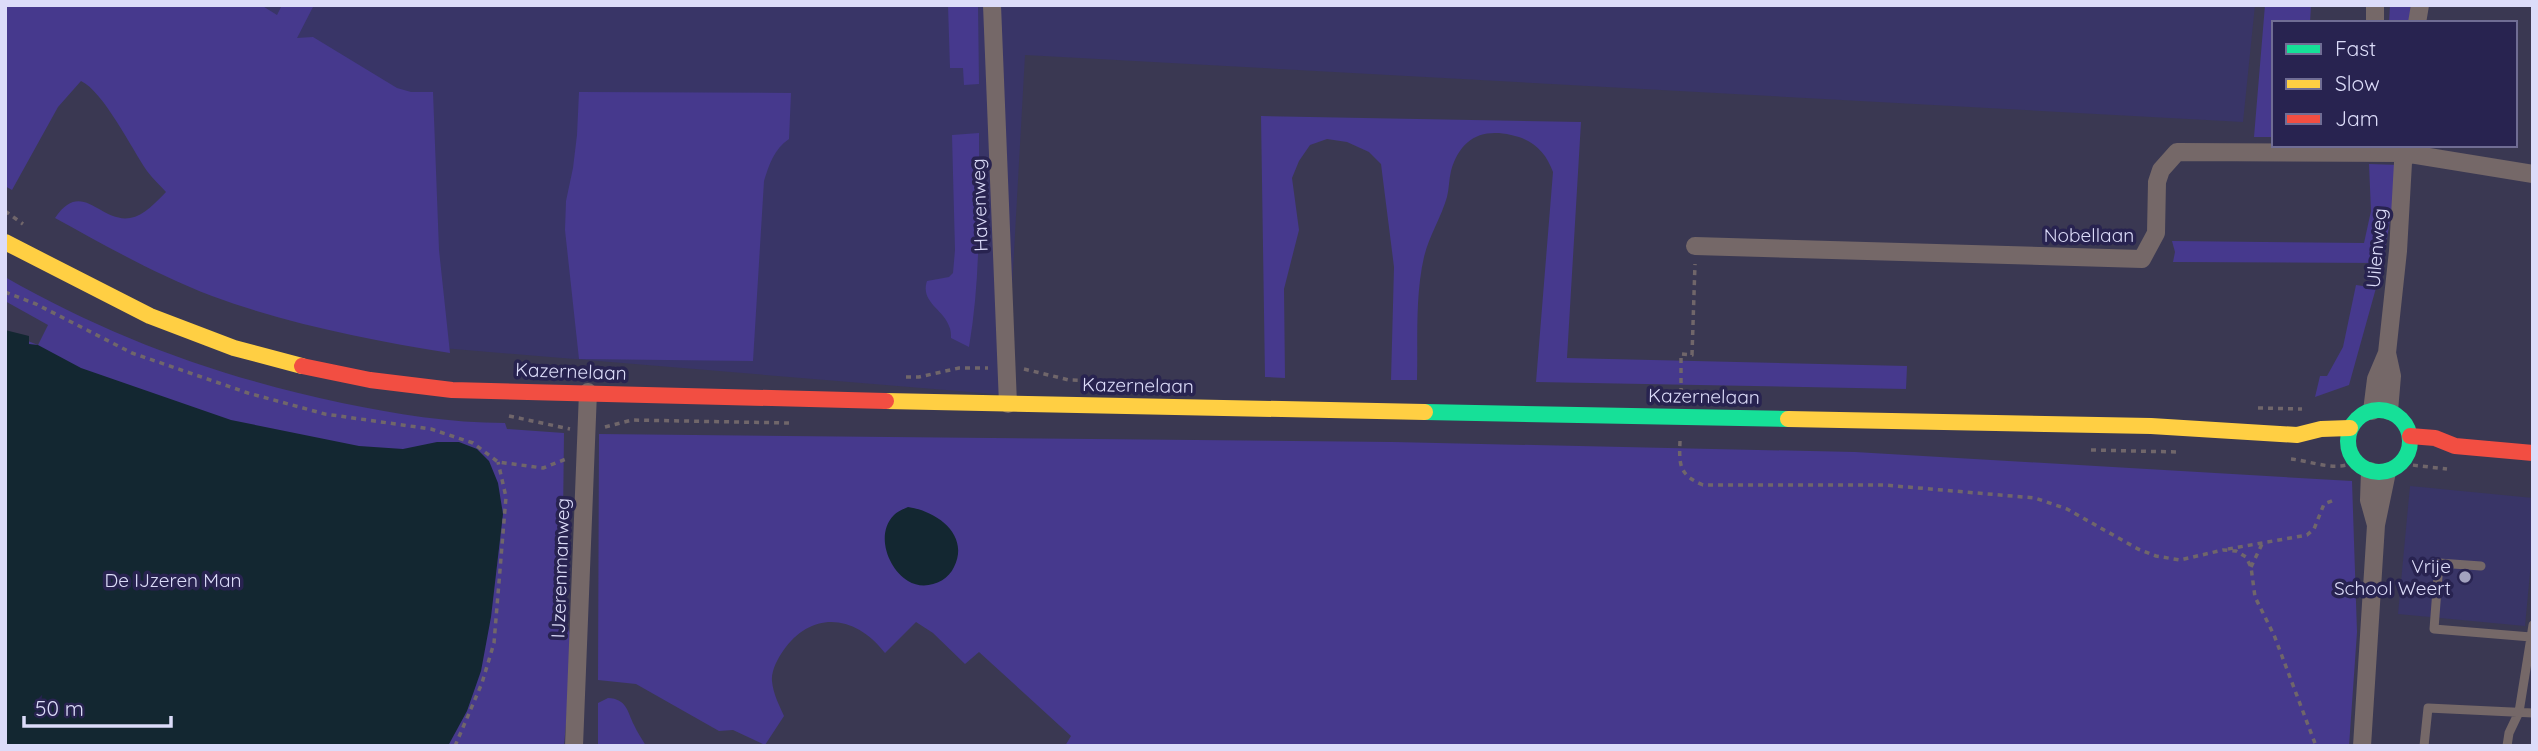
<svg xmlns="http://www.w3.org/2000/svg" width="2538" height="751" font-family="Quicksand,sans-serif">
	<rect width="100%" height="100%" fill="#3a3852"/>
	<!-- built -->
	<path fill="#393567" d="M 229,5 L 2255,5 L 2243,122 L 1025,55 L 1006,395 L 430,347 Z
		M 2410,486 L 2533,498 L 2533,541 L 2525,626 L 2398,614 Z"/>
	<!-- green -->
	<path fill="#46398d" d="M 5,5 L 261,5 L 277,15 L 282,5 L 314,5 L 297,38 L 313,37 L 397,88 L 411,92 L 433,92 L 439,250 L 450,353 C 370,340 288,324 212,296 C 157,275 106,246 55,218 C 82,178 100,223 130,218 C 144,216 156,202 166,192 C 160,185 153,179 147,171 C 132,149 103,91 81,81 L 58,107 L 12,190 L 5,186 Z
		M 948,5 L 978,5 L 979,84 L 964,85 L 963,68 L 950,68 Z
		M 2265,5 L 2311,5 L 2310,23 L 2274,23 L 2274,137 L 2254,137 Z
		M 2390,5 L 2411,5 L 2409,23 L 2389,23 Z
		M 579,92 L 791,93 L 789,139 C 774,149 769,165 764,181 L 753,361 L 579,359 L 565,230 L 566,201 L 573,168 L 577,135 Z
		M 1261,116 L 1581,122 L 1567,358 L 1907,366 L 1906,389 L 1536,382 L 1553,172 C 1546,152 1532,139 1511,135 C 1480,128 1460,140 1451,171 C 1449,179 1449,189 1447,197 C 1441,218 1429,236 1424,257 C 1415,296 1418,340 1417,380 L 1391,380 L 1394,267 L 1381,164 L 1369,152 L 1347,142 L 1327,139 L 1310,145 L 1299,161 L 1292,178 L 1299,230 L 1284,289 L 1285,378 L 1265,377 Z
		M 979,133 C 979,205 981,277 969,347 L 951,338 C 951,334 951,330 949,326 C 943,309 920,302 927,281 L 949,277 L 953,273 L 955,250 L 952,135 Z
		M 2369,164 L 2399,165 L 2383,263 L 2173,262 L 2175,252 L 2172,241 L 2364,243 L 2371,211 Z
		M 5,277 C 114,339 220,377 342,403 C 396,414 450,423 505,423 L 507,429 L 564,433 L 562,608 L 573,644 L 564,746 L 5,746 L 5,332 L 38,345 L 48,325 L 5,301 Z
		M 2356,285 L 2376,288 L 2349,385 L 2315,397 L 2320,376 L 2327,376 L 2343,347 Z
		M 599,434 L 1393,442 L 1855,452 L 2352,481 L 2357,632 L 2349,746 L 1065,746 L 1071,736 L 979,652 L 965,664 L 933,633 L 916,622 L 885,653 C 856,615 812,609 783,651 C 778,658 771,671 772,681 C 773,693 779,705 784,716 L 765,745 L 733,730 L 719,731 L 636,684 L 598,680 Z
		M 608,698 C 627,699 627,711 634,725 C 637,732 642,739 646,746 L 598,746 L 598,703 Z"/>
	<!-- water -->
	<path fill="#132731" d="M 5,330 L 29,336 L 29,344 L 38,345 L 81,368 L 231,420 L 359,446 L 403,449 L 437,442 L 459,442 L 477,449 L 489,461 L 498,483 L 503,514 L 491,617 L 481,671 L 467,711 L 448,746 L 5,746 Z
		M 908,507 C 937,511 970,535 954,567 C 947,583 924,591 908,581 C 888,569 875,534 894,515 C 897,512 903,509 908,507 Z"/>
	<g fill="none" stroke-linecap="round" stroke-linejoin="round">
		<!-- path -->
		<path stroke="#70666a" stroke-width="3.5" stroke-dasharray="5 5" stroke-linecap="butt" d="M 5,211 L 23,224
			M 5,292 L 36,304 L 132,353 L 248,393 L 325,414 L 431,429 L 473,443 L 498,462 L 543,468 L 566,459
			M 1024,369 L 1069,380 L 1106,381
			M 906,377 L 919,377 L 959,368 L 988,368
			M 1681,393 L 1681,354 L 1692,355 L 1695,264
			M 2258,408 L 2302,409
			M 509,416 L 570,429
			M 605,427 L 632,420 L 789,423
			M 1680,441 C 1679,465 1679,475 1703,485 L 1884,485 L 2035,498 L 2067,509 L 2138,549 L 2156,556 L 2180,560 L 2223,550 L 2236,551 L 2246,557 L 2251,567 L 2255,597 L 2274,635 L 2316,746
			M 2091,450 L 2178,452
			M 2291,459 C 2311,461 2335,472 2355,462
			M 2403,464 L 2447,469
			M 2228,549 L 2307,535 L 2314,529 L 2324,504 L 2334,500
			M 2251,567 L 2262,544
			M 455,746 L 482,683 L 494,643 L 506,497 L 498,462"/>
		<!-- lane -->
		<path stroke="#756868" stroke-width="9" d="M 2481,566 L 2439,563 L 2434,629 L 2531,637
			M 2424,746 L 2428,708 L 2533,713
			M 2507,746 L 2509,733 L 2519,712 L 2533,625"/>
		<!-- street -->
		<path stroke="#756868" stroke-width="18" d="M 992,5 L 1008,404
			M 2375,5 L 2375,23
			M 2417,23 L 2420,5
			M 1695,246 L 2142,259 L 2156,233 L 2157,182 L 2161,170 L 2177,152 L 2404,153 L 2533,174
			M 2387,353 L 2392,376 L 2389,411
			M 2372,411 L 2376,379 L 2387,353 L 2398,251 L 2404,145
			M 2370,471 L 2369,500 L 2376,525
			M 574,746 L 588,392
			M 2362,746 L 2376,525 L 2387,472"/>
		<!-- fast -->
		<path stroke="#16e098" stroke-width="16" d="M2348 441a31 31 0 1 1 62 0a31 31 0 1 1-62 0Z
			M 1425,412 L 1788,419"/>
		<!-- slow -->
		<path stroke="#ffcf43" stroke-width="16" d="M 5,242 L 150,316 L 234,348 L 302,366
			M 886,401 L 1425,412
			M 1788,419 L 2151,426 L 2297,435 L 2321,429 L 2350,428"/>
		<!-- jam -->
		<path stroke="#f24e42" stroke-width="16" d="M 302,366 L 370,380 L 452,390 L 886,401
			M 2410,436 L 2435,438 L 2455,446 L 2533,453"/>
	</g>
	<!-- markers -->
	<circle fill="#a3a3bf" stroke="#282350" stroke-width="2.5" cx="2465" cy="577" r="7"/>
	<g text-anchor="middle" stroke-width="7" stroke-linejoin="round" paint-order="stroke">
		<!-- street labels -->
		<g font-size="19" fill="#dcdcf9" stroke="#282350">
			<text transform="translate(979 205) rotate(-92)" y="7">Havenweg</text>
			<text x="2089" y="242">Nobellaan</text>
			<text transform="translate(2376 248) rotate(-85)" y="7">Uilenweg</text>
			<text transform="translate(571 371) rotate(2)" y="7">Kazernelaan</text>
			<text transform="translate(1138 385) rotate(1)" y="7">Kazernelaan</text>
			<text transform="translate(1704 396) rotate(1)" y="7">Kazernelaan</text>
			<text transform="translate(560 568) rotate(-88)" y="7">IJzerenmanweg</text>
		</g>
		<!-- poi labels -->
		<g font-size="19" fill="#dcdcf9" stroke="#282350" text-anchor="end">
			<text x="2451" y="573">Vrije<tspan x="2451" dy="22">School Weert</tspan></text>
		</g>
		<!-- park labels -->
		<g font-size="19" fill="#dbdbf8" stroke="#282350">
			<text x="173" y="587">De IJzeren Man</text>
		</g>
	</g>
	<!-- border -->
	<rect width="2538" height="751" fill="none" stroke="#dcdcf9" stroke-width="14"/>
	<!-- legend -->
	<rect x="2272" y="21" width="245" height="126" fill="#282350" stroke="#706d94" stroke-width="2"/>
	<rect x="2286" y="44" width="35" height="10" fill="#16e098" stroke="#706d94" stroke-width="2"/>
	<text x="2335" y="56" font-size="21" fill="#dcdcf9">Fast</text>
	<rect x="2286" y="79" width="35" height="10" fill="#ffcf43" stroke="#706d94" stroke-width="2"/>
	<text x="2335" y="91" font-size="21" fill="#dcdcf9">Slow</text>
	<rect x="2286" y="114" width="35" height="10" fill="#f24e42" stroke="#706d94" stroke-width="2"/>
	<text x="2335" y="126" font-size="21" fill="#dcdcf9">Jam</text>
	<!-- scale -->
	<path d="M24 716v10h147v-10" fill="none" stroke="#dcdcf9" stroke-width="3.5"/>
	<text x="35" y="716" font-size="21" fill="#dcdcf9" stroke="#282350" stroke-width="5" paint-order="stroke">50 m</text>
</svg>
